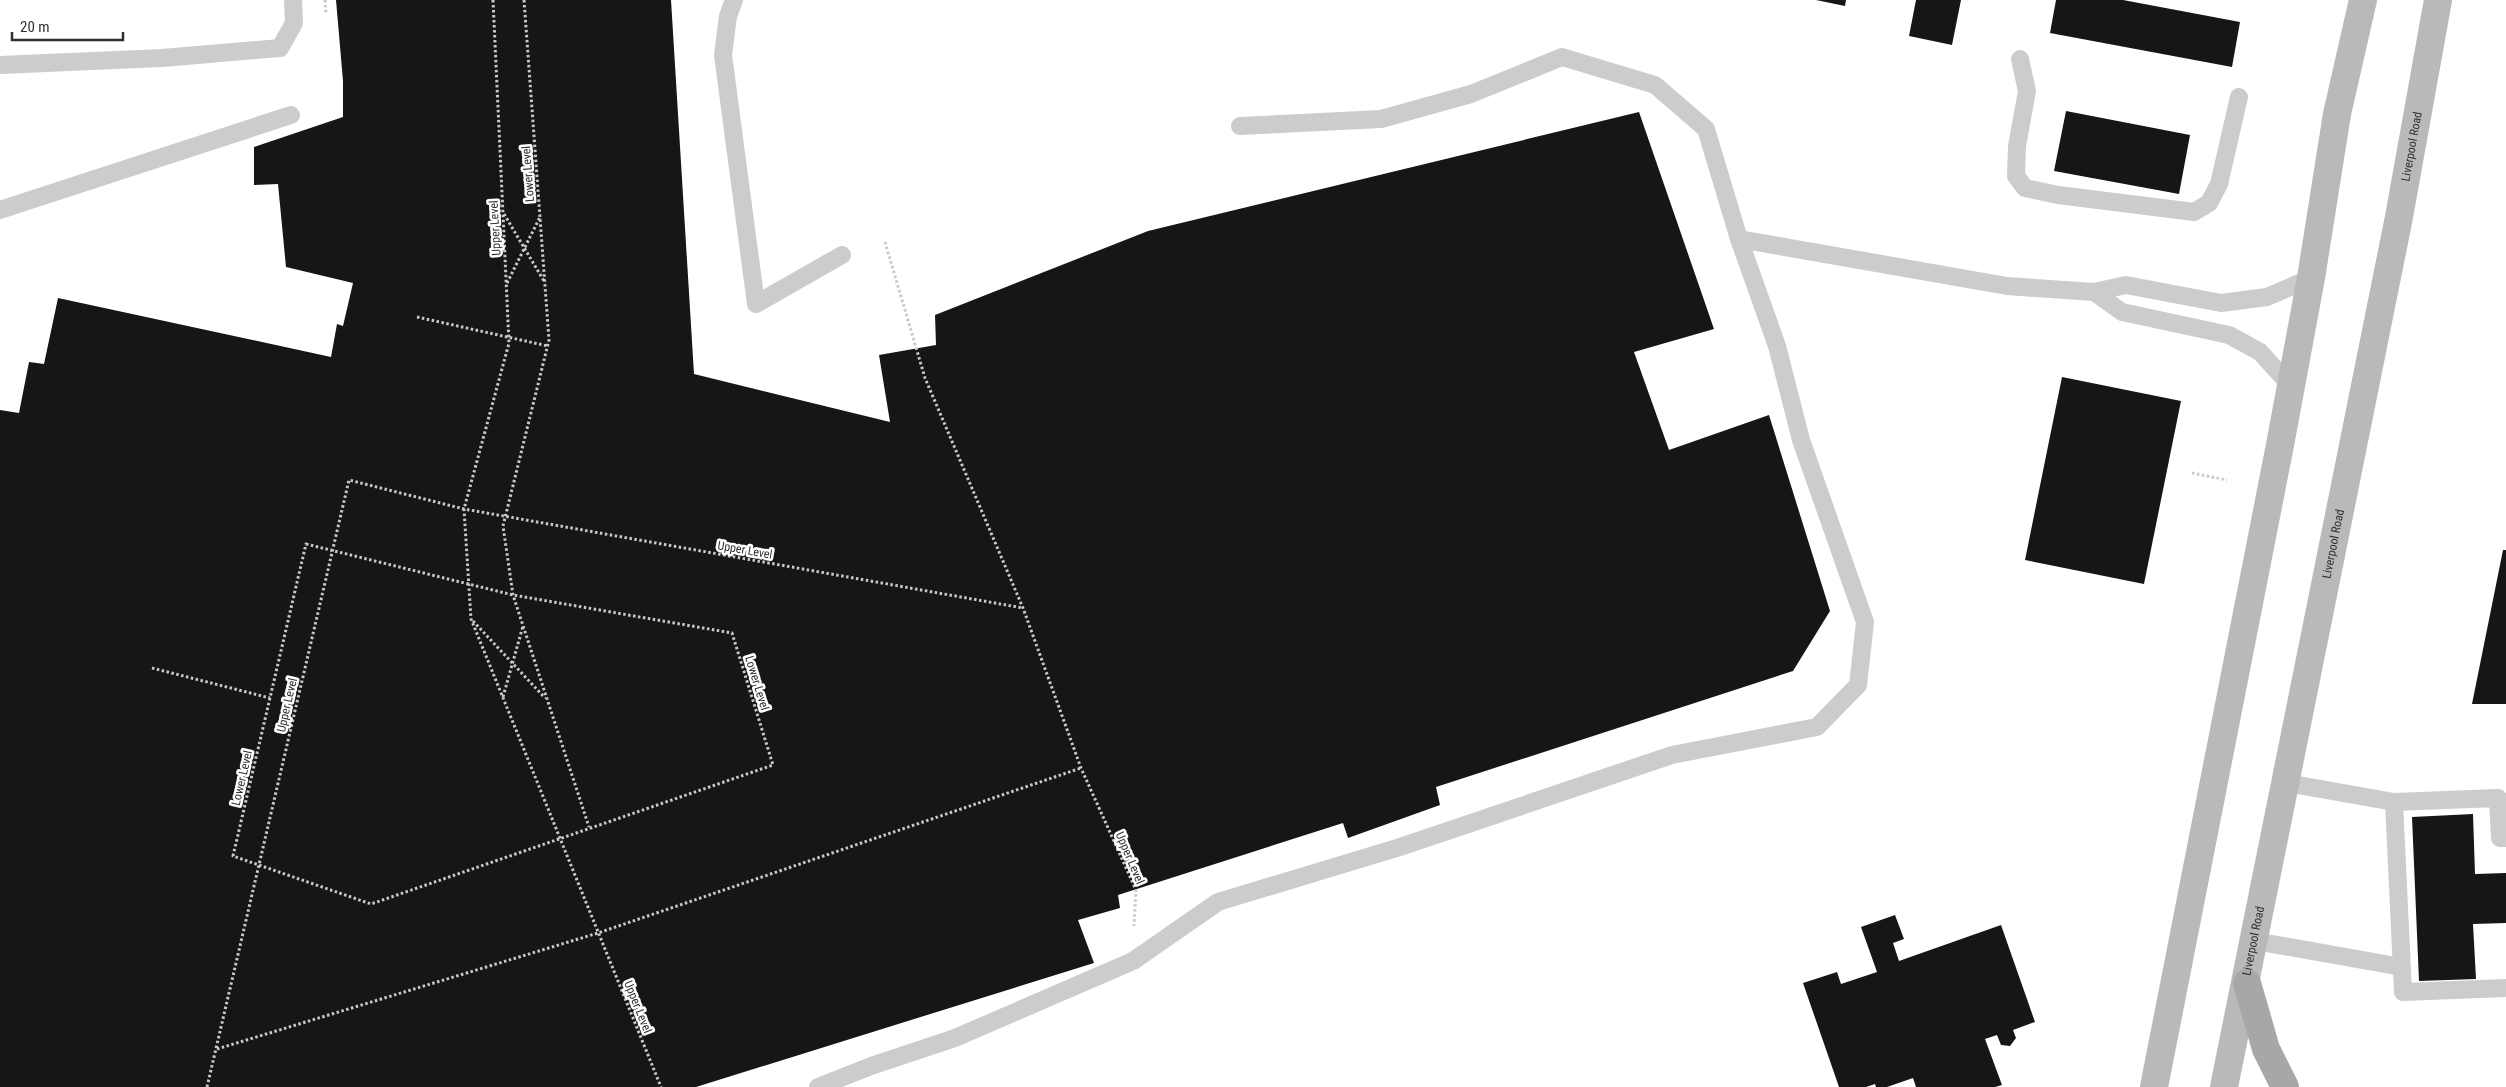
<svg xmlns="http://www.w3.org/2000/svg" width="2506" height="1087" font-family="'Roboto Condensed',sans-serif">
	<rect width="100%" height="100%" fill="#fff"/>
	<!-- building -->
	<path fill="#161616" d="M 336,0 L 671,0 L 694,374 L 890,422 L 879,355 L 936,345 L 935,315 L 1148,231 L 1639,112 L 1714,329 L 1634,352 L 1669,450 L 1769,415 L 1830,611 L 1793,671 L 1436,787 L 1440,805 L 1348,838 L 1343,823 L 1118,895 L 1120,908 L 1078,920 L 1094,963 L 696,1087 L 0,1087 L 0,410 L 19,413 L 29,362 L 44,364 L 58,298 L 331,357 L 337,324 L 343,326 L 353,283 L 286,267 L 278,184 L 254,185 L 254,147 L 343,117 L 343,81 Z
		M 1816,0 L 1846,0 L 1845,6 Z
		M 1916,0 L 1961,0 L 1952,45 L 1909,36 Z
		M 2056,0 L 2123,0 L 2240,22 L 2232,67 L 2050,33 Z
		M 2066,111 L 2190,135 L 2179,194 L 2054,171 Z
		M 2062,377 L 2181,401 L 2144,584 L 2025,560 Z
		M 2503,550 L 2506,550 L 2506,704 L 2472,704 Z
		M 2473,814 L 2475,874 L 2506,873 L 2506,923 L 2473,924 L 2476,979 L 2419,981 L 2412,817 Z
		M 1895,915 L 1904,939 L 1893,943 L 1899,961 L 2001,925 L 2035,1022 L 2013,1030 L 2016,1038 L 2010,1046 L 2001,1045 L 1997,1035 L 1985,1039 L 2002,1085 L 1995,1087 L 1916,1087 L 1913,1078 L 1887,1087 L 1876,1087 L 1875,1084 L 1866,1087 L 1839,1087 L 1803,983 L 1837,972 L 1841,984 L 1877,972 L 1861,927 Z"/>
	<g fill="none" stroke-linecap="round" stroke-linejoin="round">
		<!-- path -->
		<path stroke="#c9c9c9" stroke-width="3" stroke-dasharray="2.5 2.5" stroke-linecap="butt" d="M 325,0 L 326,14
			M 493,0 L 509,343 L 464,509 L 471,619 L 661,1087
			M 524,0 L 549,340 L 503,526 L 513,595 L 589,827
			M 504,214 L 544,281
			M 885,242 L 925,378 L 1023,608 L 1081,768 L 1136,890 L 1134,926
			M 507,283 L 540,217
			M 417,317 L 548,346
			M 2192,473 L 2227,480
			M 306,544 L 513,595 L 732,633 L 773,765 L 371,904 L 233,856 Z
			M 473,621 L 545,698
			M 152,668 L 270,698
			M 503,697 L 523,626
			M 217,1049 L 598,933 L 1081,768
			M 207,1087 L 349,480 L 464,509 L 1023,608"/>
		<!-- service -->
		<path stroke="#ccc" stroke-width="18" d="M 734,0 L 728,16 L 723,55 L 756,304 L 842,255
			M 2020,59 L 2027,91 L 2017,146 L 2016,176 L 2025,188 L 2058,195 L 2194,212 L 2209,203 L 2219,184 L 2239,97
			M 0,65 L 162,58 L 280,48 L 294,23 L 293,0
			M 0,210 L 291,115
			M 1739,239 L 2007,286 L 2094,292 L 2126,285 L 2221,303 L 2267,297 L 2311,278
			M 2094,292 L 2122,312 L 2229,335 L 2260,352 L 2290,385
			M 2287,783 L 2394,802
			M 2506,838 L 2500,838 L 2498,798 L 2394,802 L 2403,992 L 2506,988
			M 2255,941 L 2402,967
			M 818,1087 L 871,1066 L 955,1038 L 1133,961 L 1218,902 L 1400,847 L 1672,755 L 1817,727 L 1858,685 L 1865,622 L 1801,440 L 1777,346 L 1739,239 L 1706,129 L 1655,85 L 1562,57 L 1471,94 L 1381,119 L 1240,126"/>
		<!-- secondary -->
		<g stroke="#b9b9b9" stroke-width="28">
			<path d="M 2154,1087 L 2280,445 L 2311,278 L 2337,114 L 2363,0"/>
			<path id="s1" d="M 2224,1087 L 2399,217 L 2438,0"/>
		</g>
		<!-- primary -->
		<path stroke="#a7a7a7" stroke-width="28" d="M 2247,983 L 2266,1049 L 2285,1087"/>
	</g>
	<g text-anchor="middle" stroke-width="5" stroke-linejoin="round" paint-order="stroke">
		<!-- street labels -->
		<g font-size="12" fill="#2f2f2f" stroke="#fff">
			<text dy="4" stroke="none"><textPath href="#s1" startOffset="959">Liverpool Road</textPath></text>
			<text transform="translate(528 174) rotate(-94)" y="4">Lower Level</text>
			<text transform="translate(495 228) rotate(-93)" y="4">Upper Level</text>
			<text dy="4" stroke="none"><textPath href="#s1" startOffset="554">Liverpool Road</textPath></text>
			<text transform="translate(745 550) rotate(10)" y="4">Upper Level</text>
			<text transform="translate(757 683) rotate(73)" y="4">Lower Level</text>
			<text transform="translate(287 705) rotate(-77)" y="4">Upper Level</text>
			<text transform="translate(242 778) rotate(-77)" y="4">Lower Level</text>
			<text transform="translate(1130 858) rotate(67)" y="4">Upper Level</text>
			<text dy="4" stroke="none"><textPath href="#s1" startOffset="149">Liverpool Road</textPath></text>
			<text transform="translate(638 1007) rotate(68)" y="4">Upper Level</text>
		</g>
	</g>
	<!-- scale -->
	<path d="M12 32v8h111v-8" fill="none" stroke="#2f2f2f" stroke-width="2.5"/>
	<text x="20" y="32" font-size="15" fill="#2f2f2f" stroke="#ffffff" stroke-width="4" paint-order="stroke">20 m</text>
</svg>
